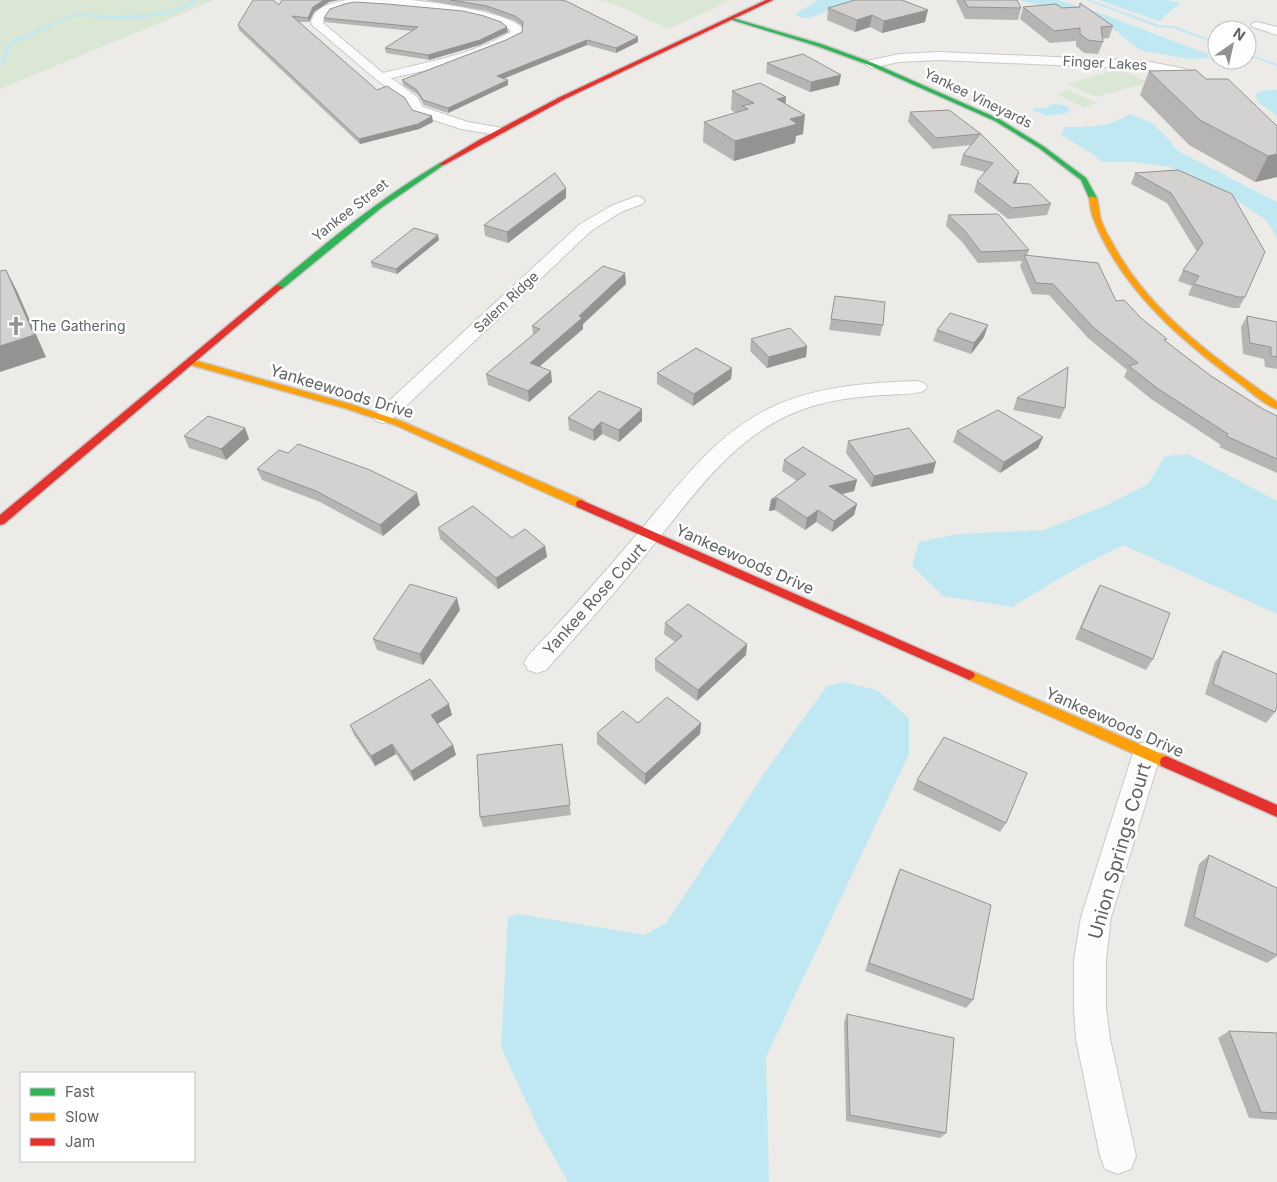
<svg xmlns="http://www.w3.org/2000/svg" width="1277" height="1182" font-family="Inter,sans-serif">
	<rect width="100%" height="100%" fill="#edebe8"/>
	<!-- green -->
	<path fill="#dae7d5" d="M 0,0 L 215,0 L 0,89 Z
		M 598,0 L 731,0 L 669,29 L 618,6 Z
		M 1119,69 L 1149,82 L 1097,97 L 1067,84 Z
		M 1068,90 L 1097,103 L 1084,108 L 1056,94 Z"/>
	<!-- water -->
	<path fill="#c0e8f3" d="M 818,0 L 871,0 L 844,5 L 809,18 L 803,18 L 795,14 Z
		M 1019,0 L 1058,0 L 1094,11 L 1208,54 L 1209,58 L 1189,59 L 1140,50 L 1116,31 L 1099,21 Z
		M 1099,0 L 1167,0 L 1181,3 L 1159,21 Z
		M 1267,90 L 1277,90 L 1277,116 L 1257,101 L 1256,94 Z
		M 1053,104 L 1064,105 L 1070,109 L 1067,113 L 1047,116 L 1032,110 L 1034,108 L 1045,108 Z
		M 1129,114 L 1150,122 L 1163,133 L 1178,151 L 1277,202 L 1277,238 L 1266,220 L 1218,188 L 1170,167 L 1133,162 L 1102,162 L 1094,155 L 1061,135 L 1065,127 C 1090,127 1107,128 1129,114 Z
		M 1188,454 L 1277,501 L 1277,614 L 1123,545 L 1079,567 L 1012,607 L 943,596 L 912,566 L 919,542 L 957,534 L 1043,530 L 1107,505 L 1148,484 L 1165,456 Z
		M 843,682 L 877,690 L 909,718 L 909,754 L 766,1057 L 769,1182 L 568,1182 L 538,1128 L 501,1047 L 508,917 L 518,914 L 645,935 L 667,922 L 763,775 L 826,687 Z"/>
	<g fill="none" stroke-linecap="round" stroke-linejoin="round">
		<!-- stream -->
		<path fill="#c0e8f3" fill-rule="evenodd" d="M 189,0 L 193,0 L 195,2 C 174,18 132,19 107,18 C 95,18 83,15 71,17 L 10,45 L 5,62 L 0,66 L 0,63 L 7,43 L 71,15 L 82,14 L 114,16 L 151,14 L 175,9 L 191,2 Z
			M 1086,0 L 1091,0 L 1159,25 L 1174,26 L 1217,42 L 1217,44 L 1172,28 L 1157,27 Z
			M 1247,53 L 1277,64 L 1277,66 L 1247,55 Z"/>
		<!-- street casing -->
		<g stroke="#c9c9c8" stroke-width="2">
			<path id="street" d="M 410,0 C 432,2 509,12 522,28 L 521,35 C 481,60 436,68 391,78 L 417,97 L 423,107 L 468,122 L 502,128 L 504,131 L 502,134 L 497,135 L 461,129 L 413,113 L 407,102 L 377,80 L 311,24 C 313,6 332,3 347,0 ZM 355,5 C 380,5 500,10 511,32 C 472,55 427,62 383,73 L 323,23 C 324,9 343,7 355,5 Z
				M 1257,22 L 1277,27 L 1277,35 L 1253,27 L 1251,25 L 1253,23 Z
				M 939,52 L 1145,61 L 1186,69 L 1210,83 L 1204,87 L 1178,75 L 1145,69 L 939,60 L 899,62 L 871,68 L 865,64 L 867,61 L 899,54 Z
				M 637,196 L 642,198 L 645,201 L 642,204 L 621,212 L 591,231 L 390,421 L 383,423 L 376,421 L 373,417 L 376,413 L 579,225 L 611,206 Z
				M 917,381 L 924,383 L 927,387 L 924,391 C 911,395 896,394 882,395 C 855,397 827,400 801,410 C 729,436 685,508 638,564 C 608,601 577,635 546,670 L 537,673 L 528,670 L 524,663 L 528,656 C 564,618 599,579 632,540 C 673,493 711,437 768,409 C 814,386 867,383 917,381 Z
				M 1147,741 L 1157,745 L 1161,753 L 1111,917 L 1106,960 L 1106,1008 L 1110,1039 L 1136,1156 L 1131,1169 L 1118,1174 L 1105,1169 L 1100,1156 L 1076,1039 L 1074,1008 L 1074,960 L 1081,917 L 1133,753 L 1137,745 Z"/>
		</g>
		<!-- fast casing -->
		<g stroke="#c9c9c8" stroke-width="3">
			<path id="fast" d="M 729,17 L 821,44 L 873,63 L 999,119 L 1043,146 L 1086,178 L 1097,198 L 1090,200 L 1081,180 L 1039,148 L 995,121 L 869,65 L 817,46 L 729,19 Z
				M 440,163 L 445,164 L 381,208 L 282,289 L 276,289 L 276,285 C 328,241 381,198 440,163 Z"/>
		</g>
		<!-- slow casing -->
		<g stroke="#c9c9c8" stroke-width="3">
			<path id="slow" d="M 1090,196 L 1097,198 C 1099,205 1099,213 1101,220 C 1104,229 1109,237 1113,244 C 1149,312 1216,359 1277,402 L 1277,409 C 1264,405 1250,391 1239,383 C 1186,344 1134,300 1103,240 C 1097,227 1088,211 1090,196 Z
				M 190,359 L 350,404 L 401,421 L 585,501 L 586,504 L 581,508 L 577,507 L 395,425 L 344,408 L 187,364 L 187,360 Z
				M 969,670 L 1171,758 L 1172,762 L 1171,766 L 1166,768 L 1161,766 L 965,678 L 963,675 L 965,672 Z"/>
		</g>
		<!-- jam casing -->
		<g stroke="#c9c9c8" stroke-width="3">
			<path id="jam" d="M 766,0 L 773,0 L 565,99 L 444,165 L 439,164 L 479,140 L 560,97 Z
				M 276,285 L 283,287 L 4,524 L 0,525 L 0,515 Z
				M 581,500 L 973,672 L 975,675 L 973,678 L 969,680 L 965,678 L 577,507 L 576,504 L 577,501 Z
				M 1166,756 L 1277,805 L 1277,817 L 1161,766 L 1160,762 L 1161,758 Z"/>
		</g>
		<!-- street -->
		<use href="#street" fill="#fcfcfc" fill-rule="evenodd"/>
		<!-- fast -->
		<use href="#fast" fill="#30b455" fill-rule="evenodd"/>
		<!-- slow -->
		<use href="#slow" fill="#ff9f0a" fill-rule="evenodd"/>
		<!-- jam -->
		<use href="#jam" fill="#e5322d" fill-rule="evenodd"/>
	</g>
	<!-- wall -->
	<path fill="#b6b5b4" d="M 425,0 L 560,0 L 638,42 L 616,53 L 587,45 L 504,79 L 508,80 L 508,85 L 448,113 L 424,105 L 418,95 L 403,85 L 402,80 L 506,40 L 522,32 L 522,26 L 515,21 L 487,11 Z
		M 956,0 L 1017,0 L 1021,8 L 1018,20 L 965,19 Z
		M 329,2 L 314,12 L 309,22 L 298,22 L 377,90 L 433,122 L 419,129 L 360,144 L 239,30 L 238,25 L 279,5 Z
		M 1080,3 L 1113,26 L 1109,38 L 1102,39 L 1103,42 L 1098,54 L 1084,53 L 1076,46 L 1076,41 L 1050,43 L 1020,19 L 1023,7 L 1062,8 L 1079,7 Z
		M 828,8 L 925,22 L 882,33 L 870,27 L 855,32 L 827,20 Z
		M 324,18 L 508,32 L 480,45 L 429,60 L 386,53 L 385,48 L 412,31 L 325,22 Z
		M 767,63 L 839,85 L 810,92 L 766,73 Z
		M 1149,71 L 1206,79 L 1277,126 L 1277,177 L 1255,182 L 1189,145 L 1140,95 Z
		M 732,91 L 786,97 L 785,104 L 803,134 L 796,136 L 795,143 L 734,161 L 703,142 L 704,122 L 736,113 L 731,110 Z
		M 910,112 L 981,134 L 1016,183 L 1051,204 L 1047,215 L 1008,219 L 974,192 L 977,181 L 985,172 L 960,165 L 963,155 L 971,145 L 933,149 L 908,122 Z
		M 1178,170 L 1245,297 L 1239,308 L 1232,308 L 1188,295 L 1192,286 L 1178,281 L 1183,270 L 1197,252 L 1167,203 L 1131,184 L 1135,173 Z
		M 566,198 L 508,243 L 485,236 L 484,225 Z
		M 948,215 L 1029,250 L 1027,255 L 1116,301 L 1141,318 L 1166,342 L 1211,376 L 1263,409 L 1277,416 L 1277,473 L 1219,447 L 1221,445 L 1151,399 L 1124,377 L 1127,370 L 1088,338 L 1049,295 L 1032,294 L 1020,266 L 1022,261 L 978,263 L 962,242 L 946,226 Z
		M 439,240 L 397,274 L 372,267 L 371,262 Z
		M 625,273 L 626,284 L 583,324 L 583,329 L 539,366 L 552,382 L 529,402 L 488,385 L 486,374 L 533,335 L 532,326 Z
		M 835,296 L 883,325 L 880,336 L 829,330 Z
		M 1247,316 L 1277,322 L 1277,369 L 1265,367 L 1264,359 L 1243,354 L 1241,327 Z
		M 937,330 L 984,337 L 971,354 L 933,341 Z
		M 751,339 L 807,346 L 806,357 L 767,368 L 750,351 Z
		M 732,368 L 731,379 L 693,406 L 657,384 L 657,373 Z
		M 1017,398 L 1065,408 L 1060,419 L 1013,410 Z
		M 642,409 L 642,421 L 619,442 L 602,434 L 594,441 L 569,430 L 568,418 Z
		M 245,428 L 249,439 L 226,460 L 189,448 L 184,436 Z
		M 957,431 L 1043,437 L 1038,448 L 1000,473 L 953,442 Z
		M 848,441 L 933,473 L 871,487 L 846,453 Z
		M 784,460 L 857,480 L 854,491 L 842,494 L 857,504 L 854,515 L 832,532 L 816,522 L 805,530 L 775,510 L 769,511 L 771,500 L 797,481 L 782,471 Z
		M 257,469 L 420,505 L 383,536 L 320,502 L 262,480 Z
		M 438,528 L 512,538 L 545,546 L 547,557 L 498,589 L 440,539 Z
		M 1100,585 L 1153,659 L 1146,670 L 1075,639 L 1094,596 Z
		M 460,610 L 423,665 L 377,650 L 373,639 Z
		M 665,623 L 747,644 L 746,655 L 697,701 L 655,670 L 655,659 L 675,642 L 664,634 Z
		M 1223,651 L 1275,712 L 1266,723 L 1205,694 L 1215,662 Z
		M 452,715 L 437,724 L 453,745 L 456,755 L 414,781 L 396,754 L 375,766 L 354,735 L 350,725 Z
		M 638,723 L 701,723 L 700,734 L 645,785 L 597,744 L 597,733 Z
		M 562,744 L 571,815 L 483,827 L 480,817 Z
		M 917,780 L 1006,823 L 1000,832 L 913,790 Z
		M 1209,855 L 1277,888 L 1277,956 L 1267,963 L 1184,926 L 1199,864 Z
		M 900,869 L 973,1000 L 966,1008 L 865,971 L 896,878 Z
		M 847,1014 L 946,1133 L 940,1138 L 846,1121 L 844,1022 Z
		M 1229,1031 L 1277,1033 L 1277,1120 L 1249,1118 L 1218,1038 Z"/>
	<!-- shaded-wall -->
	<path fill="#949392" d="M 324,0 L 339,0 L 329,2 L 314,12 L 309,22 L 308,18 L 313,7 Z
		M 928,10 L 925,22 L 882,33 L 884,21 Z
		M 872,15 L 870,27 L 855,32 L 857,20 Z
		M 507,27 L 508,32 L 480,45 L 429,60 L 428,55 Z
		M 638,37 L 638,42 L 616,53 L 616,48 Z
		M 587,40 L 587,45 L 497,81 L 497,76 Z
		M 841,75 L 839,85 L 810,92 L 811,82 Z
		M 508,80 L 508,85 L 448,113 L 448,108 Z
		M 786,97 L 784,116 L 777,99 Z
		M 805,115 L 803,134 L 796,136 L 795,143 L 734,161 L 735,141 L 790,119 Z
		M 432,116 L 433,122 L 419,129 L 360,144 L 359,139 Z
		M 1277,154 L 1277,177 L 1255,182 L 1268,156 Z
		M 1019,172 L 1016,183 L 1009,194 L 1013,183 Z
		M 566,188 L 566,198 L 508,243 L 507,232 Z
		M 438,235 L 439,240 L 397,274 L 396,269 Z
		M 6,270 L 17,291 L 46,357 L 0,372 L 0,346 Z
		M 625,273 L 626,284 L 583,324 L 583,329 L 531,374 L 530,363 Z
		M 988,325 L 984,337 L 971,354 L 974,343 Z
		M 807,346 L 806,357 L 767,368 L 769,357 Z
		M 732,368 L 731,379 L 693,406 L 694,394 Z
		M 551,371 L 552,382 L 529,402 L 528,391 Z
		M 642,409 L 642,421 L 619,442 L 619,430 Z
		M 601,422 L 602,434 L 594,441 L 593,430 Z
		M 245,428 L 249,439 L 226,460 L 221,449 Z
		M 1043,437 L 1038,448 L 1000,473 L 1004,462 Z
		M 936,462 L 933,473 L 871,487 L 874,476 Z
		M 857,480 L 854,491 L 827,498 L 829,486 Z
		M 417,493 L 420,505 L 383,536 L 380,525 Z
		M 777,498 L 775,510 L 769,511 L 771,500 Z
		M 857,504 L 854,515 L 832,532 L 834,521 Z
		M 818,510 L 816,522 L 805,530 L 807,518 Z
		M 545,546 L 547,557 L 498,589 L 496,578 Z
		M 457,598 L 460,610 L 423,665 L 420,654 Z
		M 747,644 L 746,655 L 697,701 L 698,690 Z
		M 449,704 L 452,715 L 434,726 L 431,715 Z
		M 701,723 L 700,734 L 645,785 L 645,774 Z
		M 392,744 L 396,754 L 375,766 L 371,756 Z
		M 453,745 L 456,755 L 414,781 L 411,771 Z"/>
	<!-- building -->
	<path fill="#d4d2d1" stroke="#949392" d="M 253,0 L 273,0 L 279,5 L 282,0 L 324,0 L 313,7 L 308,18 L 292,16 L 377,90 L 387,86 L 405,98 L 412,110 L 432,116 L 418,124 L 359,139 L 238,25 Z
		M 451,0 L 560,0 L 566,1 L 638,37 L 616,48 L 587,40 L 497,76 L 508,80 L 448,108 L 423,100 L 417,90 L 402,80 L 506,40 L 522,32 L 523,22 L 515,16 L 487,6 Z
		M 855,0 L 902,0 L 928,10 L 884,21 L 872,15 L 857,20 L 828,8 Z
		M 964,0 L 1017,0 L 1021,8 L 968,7 Z
		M 354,2 L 387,4 L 463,11 L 484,16 L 501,22 L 507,27 L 480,40 L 428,55 L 385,48 L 418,27 L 324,18 L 330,9 L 345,4 Z
		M 1080,3 L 1113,26 L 1101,27 L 1103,42 L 1088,40 L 1080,34 L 1080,28 L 1054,31 L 1023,7 L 1056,4 L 1062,8 L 1080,7 Z
		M 803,54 L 841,75 L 811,82 L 767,63 Z
		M 1196,70 L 1206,79 L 1228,79 L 1277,126 L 1277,154 L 1268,156 L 1200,120 L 1149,71 Z
		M 760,83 L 786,97 L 777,99 L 805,115 L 790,119 L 797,124 L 735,141 L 704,122 L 748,109 L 742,106 L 754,103 L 732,91 Z
		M 949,110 L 981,134 L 1019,172 L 1013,183 L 1030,184 L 1051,204 L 1012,208 L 977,181 L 993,163 L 963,155 L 980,134 L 936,138 L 910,112 Z
		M 1178,170 L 1232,194 L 1265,252 L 1245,297 L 1238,297 L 1194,284 L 1199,276 L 1183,270 L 1203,243 L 1171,193 L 1135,173 Z
		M 555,173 L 566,188 L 507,232 L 484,225 Z
		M 998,214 L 1029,250 L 981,252 L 965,231 L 948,215 Z
		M 414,228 L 438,235 L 396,269 L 371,262 Z
		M 1024,255 L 1098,263 L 1116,301 L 1124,300 L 1141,318 L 1167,339 L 1164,340 L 1211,376 L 1263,409 L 1277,416 L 1277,459 L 1226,436 L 1228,434 L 1157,388 L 1129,366 L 1138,363 L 1093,327 L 1053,284 L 1036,283 Z
		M 603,266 L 625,273 L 579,316 L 582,318 L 530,363 L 551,371 L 528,391 L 486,374 L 540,329 L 532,326 Z
		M 6,270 L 34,335 L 0,346 L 0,271 Z
		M 835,296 L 885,302 L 883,325 L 831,319 Z
		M 950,313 L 988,325 L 974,343 L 937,330 Z
		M 1247,316 L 1277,322 L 1277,357 L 1271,356 L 1271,347 L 1250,343 Z
		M 790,328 L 807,346 L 769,357 L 751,339 Z
		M 696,348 L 732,368 L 694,394 L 657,373 Z
		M 1068,367 L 1065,408 L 1017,398 Z
		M 599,391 L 642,409 L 619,430 L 601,422 L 593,430 L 568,418 Z
		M 998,410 L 1043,437 L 1004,462 L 957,431 Z
		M 208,416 L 245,428 L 221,449 L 184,436 Z
		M 909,428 L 936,462 L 874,476 L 848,441 Z
		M 298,444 L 370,470 L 417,493 L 380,525 L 316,491 L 257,469 L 279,450 L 288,453 Z
		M 803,447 L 857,480 L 829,486 L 857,504 L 834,521 L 818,510 L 807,518 L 777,498 L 771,500 L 806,474 L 784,460 Z
		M 473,506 L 512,538 L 525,529 L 545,546 L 496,578 L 438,528 Z
		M 410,584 L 457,598 L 420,654 L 373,639 Z
		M 1100,585 L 1170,613 L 1153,659 L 1081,628 Z
		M 688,604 L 747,644 L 698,690 L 655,659 L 682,636 L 665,623 Z
		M 1223,651 L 1277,674 L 1277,706 L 1275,712 L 1213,684 Z
		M 430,679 L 449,704 L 431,715 L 453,745 L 411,771 L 392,744 L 371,756 L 350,725 Z
		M 667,697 L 701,723 L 645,774 L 597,733 L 623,711 L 638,723 Z
		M 944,737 L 1027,773 L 1006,823 L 917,780 Z
		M 562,744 L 570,805 L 480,817 L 477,755 Z
		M 1209,855 L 1277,888 L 1277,955 L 1194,917 Z
		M 900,869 L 991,905 L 973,1000 L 869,963 Z
		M 847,1014 L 954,1038 L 946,1133 L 850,1115 Z
		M 1229,1031 L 1277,1033 L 1277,1113 L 1261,1112 Z"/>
	<!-- icons -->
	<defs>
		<g id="church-bare" transform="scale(1.5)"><path d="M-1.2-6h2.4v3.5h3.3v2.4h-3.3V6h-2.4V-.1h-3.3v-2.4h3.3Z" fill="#909393" stroke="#fff" stroke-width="2.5" paint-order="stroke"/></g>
	</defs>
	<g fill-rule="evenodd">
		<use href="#church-bare" x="16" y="326"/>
	</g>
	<g text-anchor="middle" stroke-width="5" stroke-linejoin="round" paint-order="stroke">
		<!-- far-street labels -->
		<g font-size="14" fill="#5e6365" stroke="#fff">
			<text transform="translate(1105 63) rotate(3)" y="5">Finger Lakes</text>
			<text transform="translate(978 98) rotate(26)" y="5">Yankee Vineyards</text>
			<text transform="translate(350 210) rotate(-38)" y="5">Yankee Street</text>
			<text transform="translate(506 302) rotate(-43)" y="5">Salem Ridge</text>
		</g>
		<!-- far-poi labels -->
		<g font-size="14" fill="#5e6365" stroke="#fff" text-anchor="start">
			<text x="31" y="331">The Gathering</text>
		</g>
		<!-- street labels -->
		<g font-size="16" fill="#5e6365" stroke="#fff">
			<text transform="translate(342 391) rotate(17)" y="6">Yankeewoods Drive</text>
			<text transform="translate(745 559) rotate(24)" y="6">Yankeewoods Drive</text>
			<text transform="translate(594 599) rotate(-48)" y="6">Yankee Rose Court</text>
			<text transform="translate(1115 722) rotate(24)" y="6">Yankeewoods Drive</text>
		</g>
		<!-- near-street labels -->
		<g font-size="19" fill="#5e6365" stroke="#fff">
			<text transform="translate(1119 851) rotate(-74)" y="7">Union Springs Court</text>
		</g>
	</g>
	<!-- legend -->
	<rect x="20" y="1072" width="175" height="90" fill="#ffffff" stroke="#bfc1c1"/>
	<rect x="30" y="1088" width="25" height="8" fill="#30b455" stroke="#bfc1c1"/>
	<text x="65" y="1097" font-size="15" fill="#5e6365">Fast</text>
	<rect x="30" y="1113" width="25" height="8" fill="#ff9f0a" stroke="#bfc1c1"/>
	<text x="65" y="1122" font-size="15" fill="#5e6365">Slow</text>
	<rect x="30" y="1138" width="25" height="8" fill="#e5322d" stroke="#bfc1c1"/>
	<text x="65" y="1147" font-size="15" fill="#5e6365">Jam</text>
	<!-- north arrow -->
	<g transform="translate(1232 45) rotate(34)"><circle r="24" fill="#ffffff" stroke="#bfc1c1"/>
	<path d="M0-4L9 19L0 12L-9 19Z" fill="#909393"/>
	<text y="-8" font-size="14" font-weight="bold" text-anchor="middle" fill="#5e6365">N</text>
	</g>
</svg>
